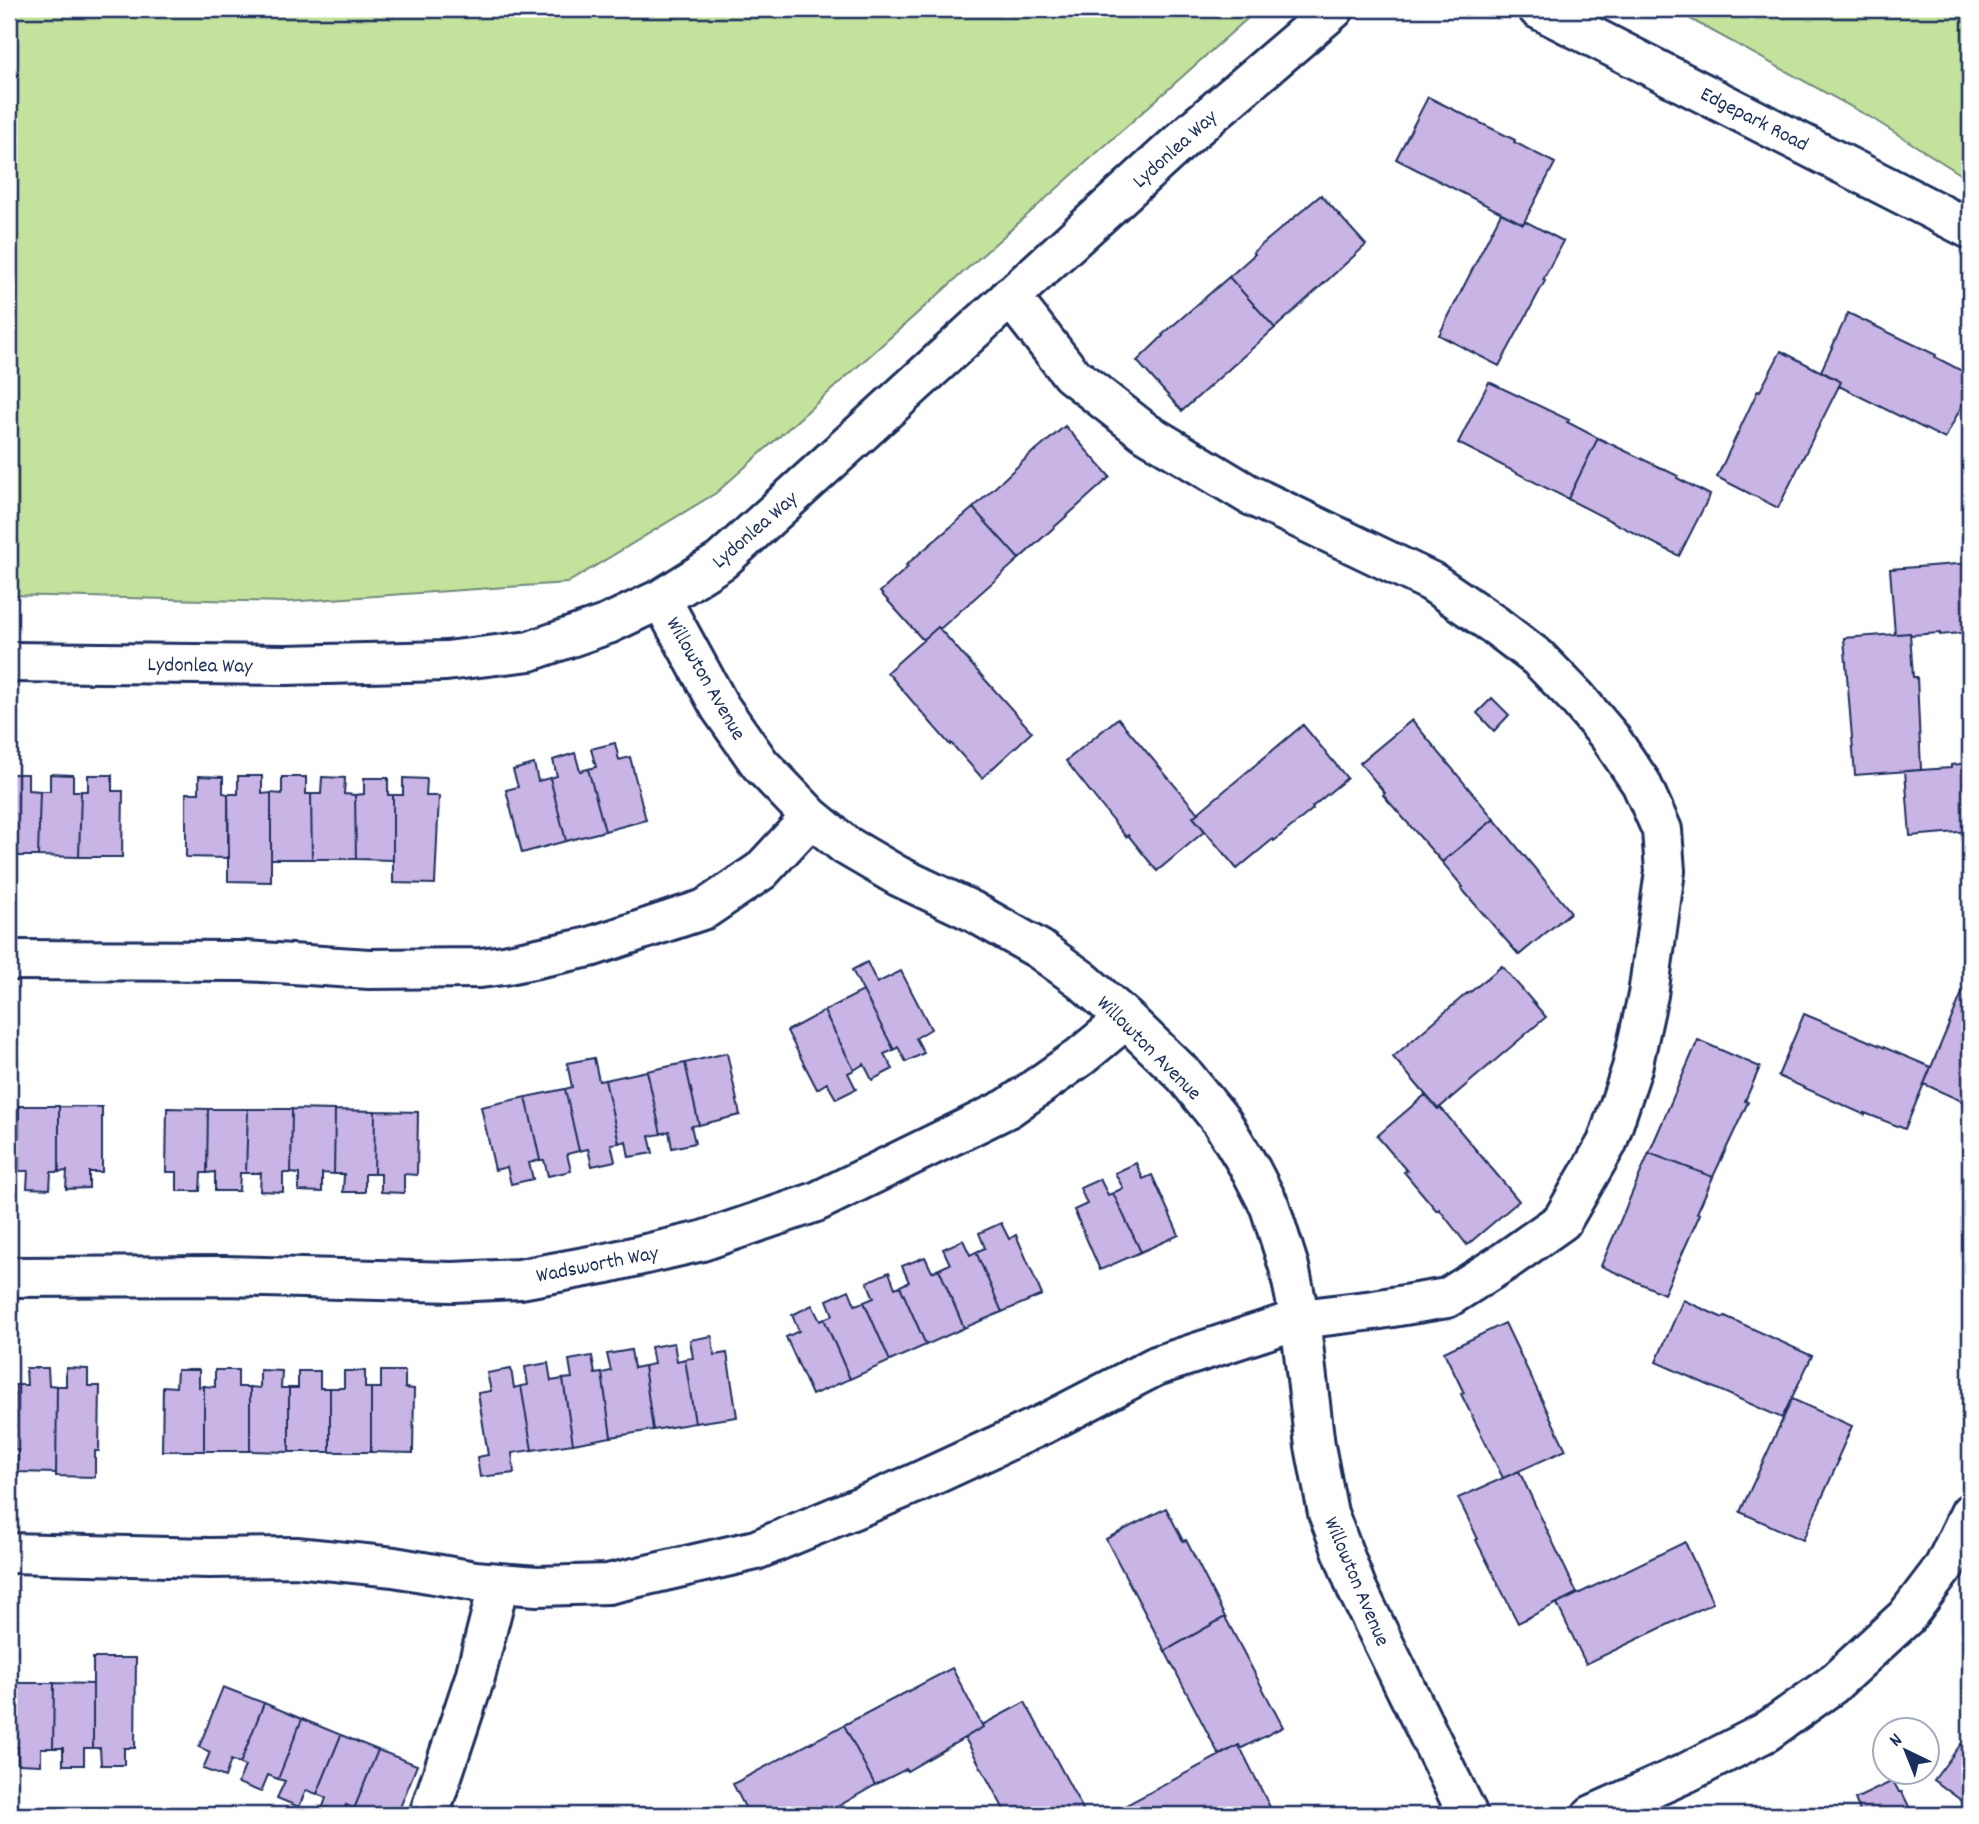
<svg xmlns="http://www.w3.org/2000/svg" width="1979" height="1824" font-family="Dekko,sans-serif">
	<rect width="100%" height="100%" fill="#fff"/>
	<filter id="ink" filterUnits="userSpaceOnUse"><feTurbulence type="fractalNoise" baseFrequency=".0143" numOctaves="2"/><feDisplacementMap in="SourceGraphic" scale="14" xChannelSelector="R" yChannelSelector="G"/><feConvolveMatrix kernelMatrix="1 2 1 2 8 2 1 2 1" color-interpolation-filters="sRGB"/></filter>
	<g filter="url(#ink)">
		<!-- green -->
		<path fill="#c3e29b" stroke="#6f887c" stroke-width="2" d="M 9,9 L 1258,9 L 716,493 L 567,583 L 287,602 L 9,595 Z
			M 1672,9 L 1970,9 L 1970,180 L 1870,117 Z"/>
		<!-- building -->
		<path fill="#c9b5e5" stroke="#1b2f5e" stroke-width="2" d="M 1428,97 L 1515,140 L 1514,142 L 1555,163 L 1523,224 L 1396,159 Z
			M 1321,195 L 1366,245 L 1275,328 L 1229,277 L 1255,254 L 1253,252 Z
			M 1501,213 L 1523,224 L 1525,221 L 1563,241 L 1543,280 L 1545,281 L 1499,366 L 1439,335 Z
			M 1229,277 L 1275,328 L 1182,411 L 1137,361 L 1163,336 L 1162,335 Z
			M 1848,313 L 1936,355 L 1935,357 L 1970,375 L 1970,389 L 1945,439 L 1839,386 L 1841,382 L 1821,371 Z
			M 1781,351 L 1841,382 L 1778,508 L 1717,477 L 1758,390 L 1760,391 Z
			M 1489,382 L 1569,420 L 1567,422 L 1598,438 L 1568,499 L 1458,443 Z
			M 1065,426 L 1110,477 L 1019,559 L 973,508 L 1035,450 L 1036,451 Z
			M 1598,438 L 1678,476 L 1677,478 L 1710,495 L 1679,556 L 1568,499 Z
			M 973,508 L 1019,559 L 940,629 L 938,627 L 923,640 L 880,592 L 908,567 L 906,565 Z
			M 1970,563 L 1970,632 L 1940,635 L 1940,633 L 1911,635 L 1910,633 L 1895,634 L 1890,569 Z
			M 938,627 L 1032,732 L 982,778 L 951,743 L 950,745 L 887,672 Z
			M 1910,633 L 1913,677 L 1917,677 L 1921,770 L 1855,775 L 1844,638 Z
			M 1492,698 L 1509,715 L 1494,731 L 1477,713 Z
			M 1118,718 L 1198,813 L 1193,817 L 1205,831 L 1157,871 L 1128,835 L 1126,837 L 1066,761 Z
			M 1412,720 L 1494,819 L 1442,862 L 1383,795 L 1385,793 L 1360,763 Z
			M 1303,725 L 1347,778 L 1312,807 L 1313,809 L 1274,841 L 1273,839 L 1237,869 L 1193,817 Z
			M 615,743 L 619,760 L 630,757 L 646,820 L 605,831 L 588,769 L 596,767 L 591,749 Z
			M 575,753 L 580,771 L 588,769 L 605,831 L 566,841 L 550,778 L 557,776 L 553,760 Z
			M 1970,763 L 1970,831 L 1910,836 L 1905,771 L 1951,768 L 1951,765 Z
			M 534,764 L 538,781 L 550,778 L 566,841 L 522,853 L 506,790 L 518,787 L 513,770 Z
			M 9,774 L 28,774 L 28,790 L 40,791 L 38,856 L 9,856 Z
			M 50,774 L 73,775 L 73,791 L 81,791 L 79,857 L 38,856 L 40,791 L 50,791 Z
			M 88,775 L 112,775 L 112,791 L 123,791 L 122,857 L 79,857 L 81,791 L 88,791 Z
			M 199,776 L 223,777 L 223,793 L 228,794 L 229,858 L 186,857 L 186,793 L 199,793 Z
			M 238,776 L 262,776 L 262,794 L 271,793 L 271,882 L 228,881 L 228,794 L 238,794 Z
			M 282,777 L 306,777 L 306,794 L 311,794 L 312,859 L 271,859 L 271,793 L 282,794 Z
			M 322,777 L 345,778 L 344,794 L 355,795 L 356,859 L 312,859 L 311,794 L 321,794 Z
			M 364,778 L 388,778 L 388,795 L 393,795 L 393,860 L 356,859 L 355,795 L 364,794 Z
			M 403,778 L 427,779 L 426,796 L 439,796 L 435,884 L 393,883 L 393,795 L 403,795 Z
			M 1494,819 L 1571,912 L 1519,955 L 1461,888 L 1463,887 L 1442,862 Z
			M 867,962 L 877,983 L 901,971 L 931,1029 L 916,1038 L 924,1053 L 906,1062 L 898,1047 L 894,1050 L 852,970 Z
			M 1502,966 L 1546,1017 L 1438,1109 L 1393,1057 L 1467,993 L 1468,994 Z
			M 1970,974 L 1970,1105 L 1924,1084 Z
			M 863,991 L 894,1050 L 884,1054 L 893,1069 L 872,1080 L 864,1064 L 854,1070 L 824,1011 Z
			M 824,1011 L 854,1070 L 848,1073 L 856,1089 L 836,1099 L 827,1083 L 817,1089 L 787,1031 Z
			M 1804,1014 L 1931,1067 L 1905,1129 L 1865,1113 L 1865,1115 L 1778,1076 Z
			M 1698,1040 L 1760,1067 L 1745,1101 L 1748,1102 L 1713,1177 L 1649,1153 Z
			M 727,1053 L 740,1115 L 699,1125 L 685,1063 Z
			M 594,1058 L 599,1081 L 605,1080 L 619,1143 L 611,1144 L 615,1161 L 592,1166 L 588,1149 L 579,1151 L 565,1089 L 572,1087 L 567,1063 Z
			M 685,1063 L 699,1125 L 691,1126 L 695,1143 L 672,1148 L 669,1131 L 661,1134 L 647,1071 Z
			M 647,1071 L 661,1134 L 649,1136 L 653,1153 L 629,1157 L 626,1141 L 619,1143 L 605,1080 Z
			M 565,1089 L 579,1151 L 567,1154 L 571,1171 L 548,1176 L 544,1160 L 540,1160 L 526,1097 Z
			M 1425,1095 L 1438,1109 L 1440,1107 L 1519,1201 L 1467,1245 L 1439,1209 L 1437,1211 L 1404,1172 L 1407,1171 L 1377,1136 Z
			M 526,1097 L 540,1160 L 529,1163 L 533,1179 L 511,1184 L 507,1167 L 495,1170 L 481,1107 Z
			M 9,1106 L 19,1106 L 19,1171 L 9,1171 Z
			M 19,1106 L 59,1106 L 59,1172 L 51,1172 L 50,1189 L 27,1188 L 28,1171 L 19,1171 Z
			M 59,1106 L 102,1107 L 102,1172 L 89,1172 L 89,1188 L 66,1189 L 67,1171 L 59,1172 Z
			M 167,1108 L 208,1109 L 207,1173 L 201,1173 L 200,1191 L 177,1191 L 177,1172 L 166,1172 Z
			M 208,1109 L 248,1109 L 246,1173 L 240,1173 L 239,1191 L 215,1191 L 215,1172 L 207,1173 Z
			M 248,1109 L 292,1109 L 291,1173 L 283,1173 L 283,1192 L 260,1191 L 261,1173 L 246,1173 Z
			M 292,1109 L 335,1110 L 334,1174 L 322,1173 L 322,1192 L 299,1191 L 299,1174 L 291,1173 Z
			M 335,1110 L 375,1111 L 374,1174 L 365,1174 L 365,1192 L 343,1192 L 344,1174 L 334,1174 Z
			M 375,1111 L 418,1112 L 417,1175 L 404,1174 L 404,1193 L 381,1192 L 381,1174 L 374,1174 Z
			M 1649,1153 L 1713,1177 L 1697,1213 L 1700,1214 L 1664,1294 L 1601,1266 Z
			M 1136,1163 L 1143,1179 L 1152,1175 L 1179,1235 L 1141,1252 L 1113,1193 L 1123,1188 L 1115,1173 Z
			M 1100,1179 L 1108,1195 L 1113,1193 L 1141,1252 L 1100,1270 L 1074,1210 L 1087,1204 L 1080,1188 Z
			M 1001,1223 L 1009,1239 L 1016,1235 L 1042,1295 L 1002,1312 L 976,1252 L 985,1248 L 979,1233 Z
			M 963,1240 L 970,1255 L 976,1252 L 1002,1312 L 964,1328 L 939,1269 L 950,1264 L 943,1249 Z
			M 925,1257 L 932,1272 L 939,1269 L 964,1328 L 926,1345 L 900,1286 L 909,1282 L 902,1266 Z
			M 889,1272 L 895,1288 L 900,1286 L 926,1345 L 890,1361 L 864,1302 L 874,1298 L 867,1282 Z
			M 849,1290 L 855,1305 L 864,1302 L 890,1361 L 850,1379 L 824,1319 L 833,1315 L 827,1300 Z
			M 1683,1300 L 1723,1318 L 1725,1316 L 1812,1356 L 1782,1418 L 1656,1362 Z
			M 812,1305 L 820,1321 L 824,1319 L 850,1379 L 812,1395 L 786,1337 L 799,1331 L 792,1315 Z
			M 1505,1323 L 1566,1450 L 1503,1478 L 1461,1394 L 1464,1393 L 1444,1352 Z
			M 712,1336 L 714,1355 L 727,1353 L 737,1417 L 695,1423 L 685,1359 L 693,1358 L 690,1340 Z
			M 674,1343 L 677,1361 L 685,1359 L 695,1423 L 653,1430 L 644,1366 L 654,1364 L 651,1347 Z
			M 631,1350 L 634,1368 L 644,1366 L 653,1430 L 611,1437 L 602,1373 L 611,1371 L 607,1354 Z
			M 592,1356 L 595,1374 L 602,1373 L 611,1437 L 573,1444 L 563,1379 L 572,1378 L 569,1360 Z
			M 548,1363 L 551,1381 L 563,1379 L 573,1444 L 532,1450 L 521,1386 L 528,1385 L 525,1367 Z
			M 26,1368 L 48,1368 L 49,1385 L 57,1386 L 56,1473 L 17,1472 L 18,1450 L 15,1450 L 16,1385 L 27,1385 Z
			M 66,1368 L 88,1369 L 88,1386 L 100,1386 L 99,1451 L 95,1451 L 95,1477 L 56,1476 L 57,1386 L 66,1386 Z
			M 511,1369 L 514,1388 L 521,1386 L 532,1450 L 512,1453 L 514,1473 L 480,1477 L 477,1457 L 488,1455 L 478,1393 L 491,1391 L 487,1373 Z
			M 177,1370 L 199,1370 L 199,1387 L 204,1386 L 204,1451 L 162,1451 L 163,1386 L 176,1387 Z
			M 215,1370 L 238,1370 L 238,1387 L 250,1387 L 250,1451 L 204,1451 L 204,1386 L 215,1387 Z
			M 260,1370 L 282,1371 L 281,1388 L 289,1388 L 289,1452 L 250,1451 L 250,1387 L 260,1388 Z
			M 298,1371 L 320,1371 L 320,1388 L 330,1388 L 330,1452 L 289,1452 L 289,1388 L 298,1388 Z
			M 344,1371 L 365,1371 L 365,1388 L 371,1388 L 371,1452 L 330,1452 L 330,1388 L 344,1388 Z
			M 381,1371 L 405,1371 L 405,1388 L 414,1389 L 413,1453 L 371,1452 L 371,1388 L 381,1388 Z
			M 9,1385 L 16,1385 L 15,1450 L 9,1450 Z
			M 1792,1399 L 1852,1426 L 1837,1460 L 1839,1460 L 1803,1540 L 1740,1512 Z
			M 1519,1471 L 1577,1593 L 1518,1623 L 1476,1540 L 1478,1539 L 1458,1498 Z
			M 1166,1508 L 1183,1541 L 1186,1540 L 1225,1617 L 1165,1651 L 1106,1539 Z
			M 1685,1542 L 1713,1603 L 1586,1664 L 1557,1604 Z
			M 1225,1617 L 1283,1727 L 1240,1749 L 1239,1745 L 1219,1755 L 1165,1651 Z
			M 93,1658 L 136,1658 L 135,1748 L 124,1748 L 124,1765 L 101,1765 L 100,1748 L 93,1748 Z
			M 952,1668 L 983,1727 L 907,1771 L 906,1769 L 875,1785 L 844,1725 Z
			M 9,1683 L 11,1683 L 11,1747 L 9,1747 Z
			M 11,1683 L 54,1683 L 53,1748 L 41,1748 L 41,1765 L 18,1764 L 18,1747 L 11,1747 Z
			M 54,1683 L 93,1684 L 93,1748 L 84,1748 L 84,1765 L 63,1765 L 63,1748 L 53,1748 Z
			M 223,1687 L 264,1703 L 240,1764 L 231,1760 L 225,1777 L 203,1769 L 210,1752 L 199,1747 Z
			M 1025,1702 L 1086,1815 L 1007,1815 L 965,1738 L 983,1727 L 982,1725 Z
			M 264,1703 L 302,1719 L 278,1779 L 268,1775 L 261,1792 L 238,1783 L 245,1766 L 240,1764 Z
			M 302,1719 L 341,1735 L 317,1794 L 306,1790 L 299,1807 L 277,1798 L 285,1781 L 278,1779 Z
			M 844,1725 L 875,1785 L 823,1815 L 749,1815 L 733,1784 Z
			M 341,1735 L 378,1750 L 354,1809 L 346,1805 L 342,1815 L 320,1815 L 326,1798 L 317,1794 Z
			M 1961,1744 L 1970,1750 L 1970,1807 L 1934,1780 Z
			M 1239,1745 L 1270,1807 L 1254,1815 L 1115,1815 L 1113,1812 Z
			M 378,1750 L 417,1765 L 397,1815 L 361,1815 L 362,1812 L 354,1809 Z
			M 1893,1781 L 1899,1792 L 1902,1792 L 1913,1815 L 1858,1815 L 1856,1812 L 1860,1811 L 1855,1799 Z"/>
		<g fill="none" stroke-linecap="round" stroke-linejoin="round">
			<!-- minor casing -->
			<g stroke="#1b2f5e" stroke-width="44">
				<path id="minor" d="M 1538,9 L 1970,229
					M 661,599 L 720,707 L 760,764 L 811,817 L 845,845 L 898,876 L 972,911 L 1039,949 L 1082,980 L 1126,1019 L 1185,1076 L 1222,1122 L 1251,1170 L 1270,1207 L 1289,1267 L 1300,1319 L 1315,1446 L 1328,1513 L 1357,1589 L 1468,1815
					M 9,662 L 286,665 L 446,661 L 530,651 L 608,624 L 661,599 L 721,561 L 1193,130 L 1334,9
					M 9,960 L 245,961 L 369,969 L 480,968 L 504,965 L 590,947 L 705,909 L 761,871 L 811,817
					M 9,1277 L 225,1276 L 453,1282 L 520,1279 L 607,1263 L 702,1241 L 816,1202 L 1008,1108 L 1080,1057 L 1126,1019
					M 9,1553 L 209,1558 L 296,1557 L 394,1567 L 475,1581 L 537,1586 L 608,1584 L 756,1550 L 914,1484 L 1044,1424 L 1156,1366 L 1300,1319 L 1374,1310 L 1447,1298 L 1504,1262 L 1562,1221 L 1607,1143 L 1632,1068 L 1648,995 L 1665,871 L 1662,830 L 1641,783 L 1609,736 L 1576,697 L 1538,658 L 1496,626 L 1432,582 L 1248,494 L 1145,432 L 1071,374 L 1010,296
					M 429,1815 L 475,1677 L 499,1583
					M 1592,1815 L 1686,1773 L 1766,1732 L 1832,1685 L 1906,1617 L 1944,1567 L 1970,1513"/>
			</g>
			<!-- minor -->
			<use href="#minor" stroke="#fff" stroke-width="38"/>
		</g>
	</g>
	<g text-anchor="middle" stroke-width="5" stroke-linejoin="round" paint-order="stroke">
		<!-- street labels -->
		<g font-size="21" fill="#1b2f5e" stroke="#fff">
			<text transform="translate(1755 118) rotate(27)" y="7">Edgepark Road</text>
			<text transform="translate(1174 148) rotate(-42)" y="7">Lydonlea Way</text>
			<text transform="translate(754 529) rotate(-41)" y="7">Lydonlea Way</text>
			<text transform="translate(200 664) rotate(1)" y="7">Lydonlea Way</text>
			<text transform="translate(707 678) rotate(60)" y="7">Willowton Avenue</text>
			<text transform="translate(1150 1047) rotate(45)" y="7">Willowton Avenue</text>
			<text transform="translate(597 1263) rotate(-11)" y="7">Wadsworth Way</text>
			<text transform="translate(1358 1581) rotate(67)" y="7">Willowton Avenue</text>
		</g>
	</g>
	<!-- margin -->
	<rect width="1979" height="1824" fill="none" stroke="#fff" stroke-width="35"/>
	<rect x="18" y="18" width="1944" height="1789" fill="none" stroke="#1b2f5e" stroke-width="2.5" filter="url(#ink)"/>
	<!-- north arrow -->
	<g transform="translate(1906 1751) rotate(317)"><circle r="33" fill="#ffffff" stroke="#a4acbf" stroke-width="2"/>
	<path d="M0-5L12 26L0 18L-12 26Z" fill="#1b2f5e"/>
	<text y="-10" font-size="19" font-weight="bold" text-anchor="middle" fill="#1b2f5e">N</text>
	</g>
</svg>
